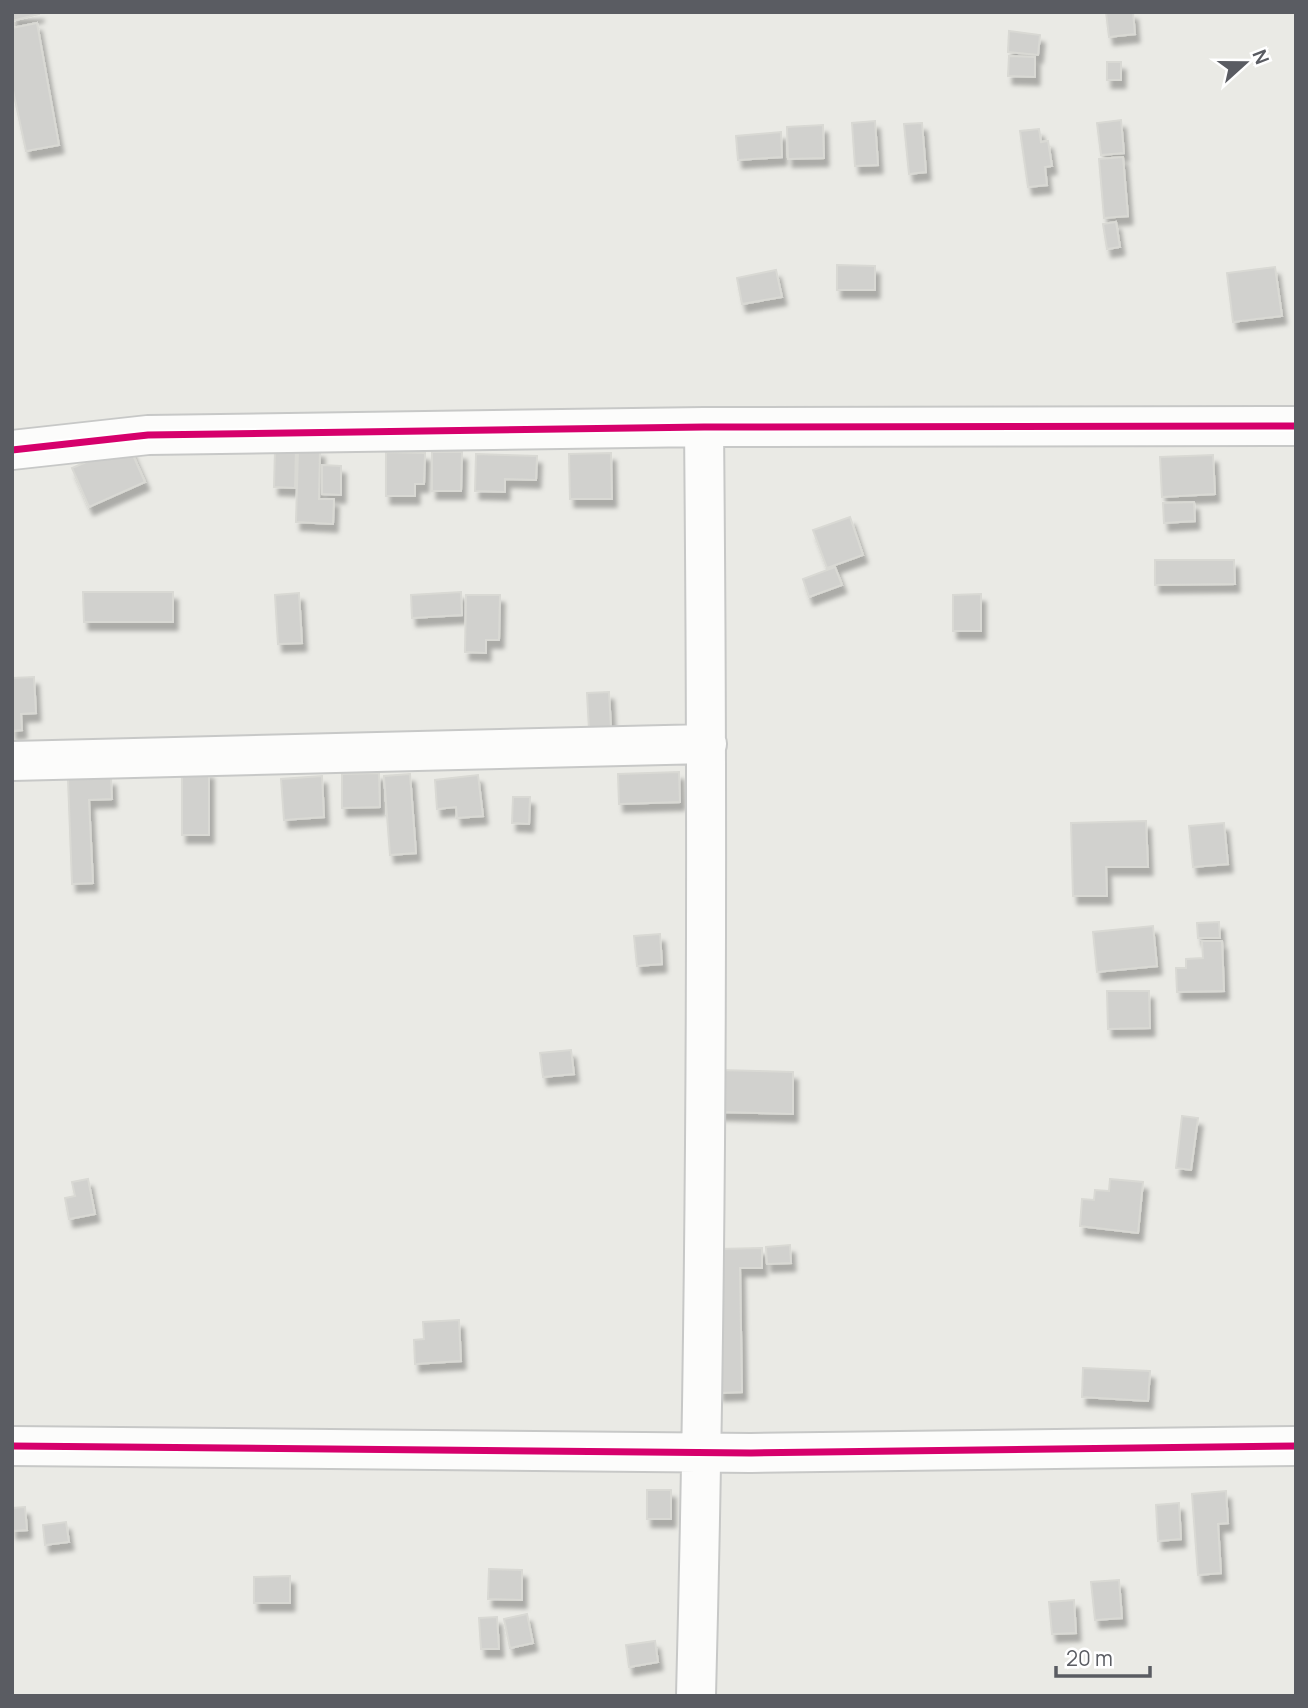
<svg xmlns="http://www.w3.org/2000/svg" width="1308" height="1708" font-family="Manrope,sans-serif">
	<defs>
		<filter id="shadow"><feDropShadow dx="4.5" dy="8" stdDeviation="2" flood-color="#0004"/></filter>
	</defs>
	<rect width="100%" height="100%" fill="#eaeae5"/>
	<!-- building -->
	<path fill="#d1d1ce" stroke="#d9d9d4" stroke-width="2" filter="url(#shadow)" d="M 12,12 L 39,12 L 39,14 L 12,21 Z
		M 1106,12 L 1133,12 L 1135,34 L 1109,37 Z
		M 37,23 L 59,145 L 26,151 L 12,86 L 12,28 Z
		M 1009,31 L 1040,35 L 1038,55 L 1008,52 Z
		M 1009,56 L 1035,57 L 1035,77 L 1008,76 Z
		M 1107,62 L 1121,62 L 1121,80 L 1107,80 Z
		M 1121,120 L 1124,153 L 1101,155 L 1097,123 Z
		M 875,121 L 878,165 L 855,166 L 852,123 Z
		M 922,123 L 926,172 L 909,174 L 904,124 Z
		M 823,125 L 824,158 L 788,159 L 787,127 Z
		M 1039,129 L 1041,142 L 1048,141 L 1052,166 L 1045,167 L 1047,185 L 1028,187 L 1020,131 Z
		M 781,132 L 782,157 L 738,160 L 736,136 Z
		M 1123,157 L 1128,216 L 1104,218 L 1099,159 Z
		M 1116,222 L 1120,247 L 1107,249 L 1103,224 Z
		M 837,265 L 875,266 L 875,290 L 837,290 Z
		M 1275,267 L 1282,316 L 1233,322 L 1227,273 Z
		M 776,270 L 782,297 L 742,304 L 737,278 Z
		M 128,444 L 145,482 L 89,507 L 72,468 Z
		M 275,450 L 296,450 L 295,488 L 274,487 Z
		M 298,450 L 320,450 L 319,499 L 334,499 L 333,524 L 296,522 Z
		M 386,452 L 425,453 L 424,484 L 415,484 L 415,496 L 386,496 Z
		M 432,452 L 462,452 L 461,491 L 432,491 Z
		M 611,453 L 612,499 L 570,499 L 569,454 Z
		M 476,454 L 537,456 L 536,480 L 505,479 L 505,492 L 475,491 Z
		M 1213,455 L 1215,494 L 1162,497 L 1160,457 Z
		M 322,465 L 341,466 L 341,495 L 322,494 Z
		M 1194,502 L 1195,521 L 1164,523 L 1163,503 Z
		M 850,517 L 863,555 L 827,568 L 813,530 Z
		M 1155,560 L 1234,560 L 1235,584 L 1155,585 Z
		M 835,567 L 842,585 L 809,597 L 803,579 Z
		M 83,592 L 173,592 L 173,622 L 84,622 Z
		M 461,592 L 462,615 L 412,618 L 411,595 Z
		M 299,593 L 302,643 L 278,644 L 275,595 Z
		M 981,594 L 981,631 L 953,631 L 953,595 Z
		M 466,595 L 500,595 L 499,640 L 486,640 L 486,653 L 465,652 Z
		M 34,677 L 36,713 L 21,714 L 22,730 L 12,731 L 12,678 Z
		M 609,692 L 611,728 L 589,730 L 587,693 Z
		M 182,771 L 209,771 L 209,835 L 182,835 Z
		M 679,772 L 680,802 L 619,804 L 618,774 Z
		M 379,773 L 380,807 L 342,808 L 342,774 Z
		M 410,774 L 416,853 L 390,855 L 384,776 Z
		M 478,775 L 483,816 L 457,818 L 456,807 L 437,809 L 435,780 Z
		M 322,776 L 324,817 L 284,820 L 281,779 Z
		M 111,778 L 112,799 L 89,800 L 93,883 L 72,884 L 68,779 Z
		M 513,797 L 530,797 L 529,824 L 512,823 Z
		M 1146,821 L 1148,867 L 1106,867 L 1107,896 L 1073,896 L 1071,823 Z
		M 1224,823 L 1228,864 L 1193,867 L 1189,826 Z
		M 1219,922 L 1220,938 L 1198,938 L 1197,923 Z
		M 1153,926 L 1157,966 L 1097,972 L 1093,932 Z
		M 660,934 L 662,964 L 637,966 L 634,936 Z
		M 1202,941 L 1222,941 L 1224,991 L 1177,992 L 1176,968 L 1186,968 L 1186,959 L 1203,958 Z
		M 1107,991 L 1149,991 L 1150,1028 L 1108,1029 Z
		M 571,1050 L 574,1074 L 543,1077 L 540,1053 Z
		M 719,1070 L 793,1072 L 793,1114 L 718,1112 Z
		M 1182,1116 L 1198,1118 L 1191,1170 L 1176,1168 Z
		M 88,1179 L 95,1214 L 69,1219 L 65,1198 L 75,1196 L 72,1182 Z
		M 1110,1179 L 1143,1182 L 1138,1233 L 1080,1226 L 1082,1199 L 1094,1200 L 1095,1190 L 1109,1191 Z
		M 790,1245 L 791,1263 L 767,1264 L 766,1247 Z
		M 762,1248 L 762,1268 L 740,1268 L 742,1392 L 719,1393 L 718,1249 Z
		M 459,1320 L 461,1361 L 415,1364 L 414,1340 L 424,1339 L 423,1322 Z
		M 1083,1368 L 1150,1371 L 1148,1401 L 1082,1397 Z
		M 647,1490 L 671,1490 L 671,1519 L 647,1519 Z
		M 1226,1491 L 1228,1523 L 1218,1524 L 1221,1573 L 1198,1575 L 1192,1494 Z
		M 1179,1503 L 1181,1539 L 1158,1541 L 1156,1505 Z
		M 25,1507 L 27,1530 L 12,1531 L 12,1508 Z
		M 66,1522 L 69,1542 L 45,1545 L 43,1525 Z
		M 489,1569 L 522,1570 L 522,1600 L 488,1599 Z
		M 290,1576 L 290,1603 L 254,1603 L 254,1577 Z
		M 1119,1580 L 1122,1618 L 1095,1620 L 1091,1582 Z
		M 1074,1600 L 1076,1633 L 1052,1634 L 1049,1602 Z
		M 527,1614 L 533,1643 L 510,1648 L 504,1619 Z
		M 497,1617 L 499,1649 L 481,1649 L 479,1618 Z
		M 655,1641 L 658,1662 L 629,1667 L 626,1645 Z"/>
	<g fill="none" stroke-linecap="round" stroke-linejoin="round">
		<!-- minor casing -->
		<g stroke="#c7c8c7" stroke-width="42">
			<path id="minor" d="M 12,450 L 148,435 L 704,427 L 1296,426
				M 12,761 L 707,744
				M 12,1446 L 751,1453 L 1296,1446
				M 696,1696 C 707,1273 708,850 704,427"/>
		</g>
		<!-- minor -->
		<use href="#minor" stroke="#fcfcfb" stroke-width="38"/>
		<!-- cycleway casing -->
		<g stroke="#fff" stroke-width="11">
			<path id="cycleway" d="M 12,450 L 148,435 L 704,427 L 1296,426
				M 12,1446 L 751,1453 L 1296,1446"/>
		</g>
		<!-- cycleway -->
		<use href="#cycleway" stroke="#d6006c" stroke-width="7"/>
	</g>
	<!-- border -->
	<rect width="1308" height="1708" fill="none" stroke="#5a5c62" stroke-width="28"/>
	<!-- north arrow -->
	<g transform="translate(1245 63) rotate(69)" stroke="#ffffff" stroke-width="5" paint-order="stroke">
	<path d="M0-5L12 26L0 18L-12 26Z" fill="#5a5c62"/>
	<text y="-10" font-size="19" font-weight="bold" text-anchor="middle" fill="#5a5c62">N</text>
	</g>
	<!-- scale -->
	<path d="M1056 1666v10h94v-10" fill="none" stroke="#5a5c62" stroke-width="3.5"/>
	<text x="1066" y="1666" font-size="21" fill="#5a5c62" stroke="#ffffff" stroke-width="5" paint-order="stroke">20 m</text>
</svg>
